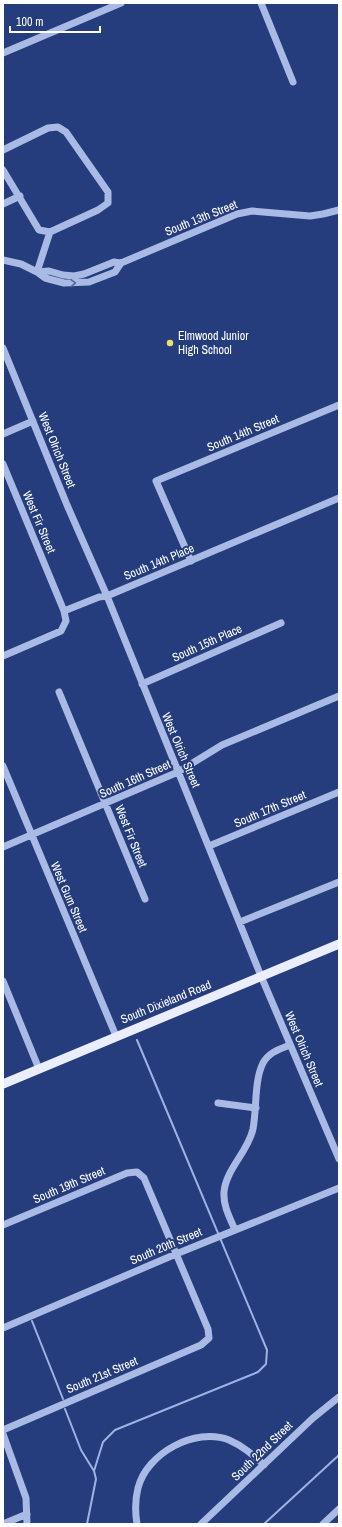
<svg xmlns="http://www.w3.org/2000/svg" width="342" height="1527" font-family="'Archivo Narrow',sans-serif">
	<rect width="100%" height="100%" fill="#253d7c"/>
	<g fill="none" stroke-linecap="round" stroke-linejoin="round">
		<!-- stream -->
		<path stroke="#9db3e5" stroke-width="2" d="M 32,1321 L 63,1399
			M 65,1409 L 81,1450 L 94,1471
			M 87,1524 L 96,1479 L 94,1471 L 103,1442 L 115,1430 L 258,1372 L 266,1364 L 267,1350 L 137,1040
			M 264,1524 L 339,1455"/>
		<!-- minor -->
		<path stroke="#a9bae5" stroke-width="7" d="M 261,3 L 293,82
			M 3,53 L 121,3
			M 3,150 L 48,128 L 58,127 L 66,132 L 108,192 L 108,203 L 98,210 L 50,232
			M 3,170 L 39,230 L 50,232
			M 3,204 L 20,196
			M 3,260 L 21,264 L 37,272 L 45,278 L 64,283 L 89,282 L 115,272 L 121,263
			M 37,272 L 49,271 L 63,275 L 74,276 L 84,274 L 114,262 L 121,263 L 237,214 L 252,211 L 310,216 L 323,214 L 339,210
			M 37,272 L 50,232
			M 3,348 L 67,505 L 107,596 L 261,976 L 339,1159
			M 3,434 L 33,421
			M 3,464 L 64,611
			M 191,561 L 156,481 L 339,405
			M 3,656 L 61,631 L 66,621 L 64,611 L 99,597 L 107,596 L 339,498
			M 142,684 L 281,623
			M 59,692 L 145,899
			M 3,766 L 116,1036
			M 209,846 L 339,792
			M 3,847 L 178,772 L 222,745 L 339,696
			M 240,922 L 339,882
			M 3,981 L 39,1069
			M 218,1103 L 256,1108
			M 3,1225 L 127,1173 L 137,1172 L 144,1178 L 208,1329 L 209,1338 L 201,1345 L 3,1430
			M 235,1230 C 230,1218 223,1206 224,1192 C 226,1169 248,1152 253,1129 C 257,1108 254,1081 263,1063 C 269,1052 280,1049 290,1045
			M 3,1328 L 176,1254 L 339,1188
			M 3,1434 L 26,1498 L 27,1524
			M 3,1524 L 27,1514
			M 137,1524 C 135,1512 135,1500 138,1488 C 147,1453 195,1427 229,1440 C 243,1446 253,1455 264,1465
			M 201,1524 L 313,1418 L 339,1397
			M 323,1524 L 339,1509"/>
		<!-- major -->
		<path stroke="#e9edfc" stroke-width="9" d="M 3,1084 L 339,944"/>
	</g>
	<!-- one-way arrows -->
	<defs><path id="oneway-chevron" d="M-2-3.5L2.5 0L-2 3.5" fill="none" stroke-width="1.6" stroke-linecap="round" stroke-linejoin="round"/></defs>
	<use stroke="#5369a1" href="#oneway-chevron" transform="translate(73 283) rotate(-3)"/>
	<!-- markers -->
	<circle fill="#eede6d" stroke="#253d7c" stroke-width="1.5" cx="170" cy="343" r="4"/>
	<g text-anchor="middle" stroke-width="4" stroke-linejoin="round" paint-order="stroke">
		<!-- street labels -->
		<g font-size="12" fill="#fff" stroke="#253d7c">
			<text transform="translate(201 218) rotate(-22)" y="4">South 13th Street</text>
			<text transform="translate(243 433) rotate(-23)" y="4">South 14th Street</text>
			<text transform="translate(57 450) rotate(68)" y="4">West Olrich Street</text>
			<text transform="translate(39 522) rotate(67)" y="4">West Fir Street</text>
			<text transform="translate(159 562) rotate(-23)" y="4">South 14th Place</text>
			<text transform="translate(207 643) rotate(-24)" y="4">South 15th Place</text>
			<text transform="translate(181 750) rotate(67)" y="4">West Olrich Street</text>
			<text transform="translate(135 779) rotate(-24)" y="4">South 16th Street</text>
			<text transform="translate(270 809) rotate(-23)" y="4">South 17th Street</text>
			<text transform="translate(131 836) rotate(68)" y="4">West Fir Street</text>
			<text transform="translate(69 897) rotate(67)" y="4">West Gum Street</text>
			<text transform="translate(166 1002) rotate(-22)" y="4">South Dixieland Road</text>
			<text transform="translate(304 1049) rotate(67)" y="4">West Olrich Street</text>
			<text transform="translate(69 1185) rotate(-23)" y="4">South 19th Street</text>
			<text transform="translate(166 1246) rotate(-23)" y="4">South 20th Street</text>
			<text transform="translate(102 1375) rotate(-23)" y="4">South 21st Street</text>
			<text transform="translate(262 1451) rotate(-44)" y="4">South 22nd Street</text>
		</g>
		<!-- poi labels -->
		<g font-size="12" fill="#fff" stroke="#253d7c" text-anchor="start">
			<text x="178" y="340">Elmwood Junior<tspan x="178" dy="14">High School</tspan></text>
		</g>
	</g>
	<!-- border -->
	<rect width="342" height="1527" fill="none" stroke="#ffffff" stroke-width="8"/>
	<!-- scale -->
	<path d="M10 26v6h90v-6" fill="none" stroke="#ffffff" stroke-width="2"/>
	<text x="16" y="26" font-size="12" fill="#ffffff" stroke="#253d7c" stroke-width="3" paint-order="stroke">100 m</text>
</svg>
